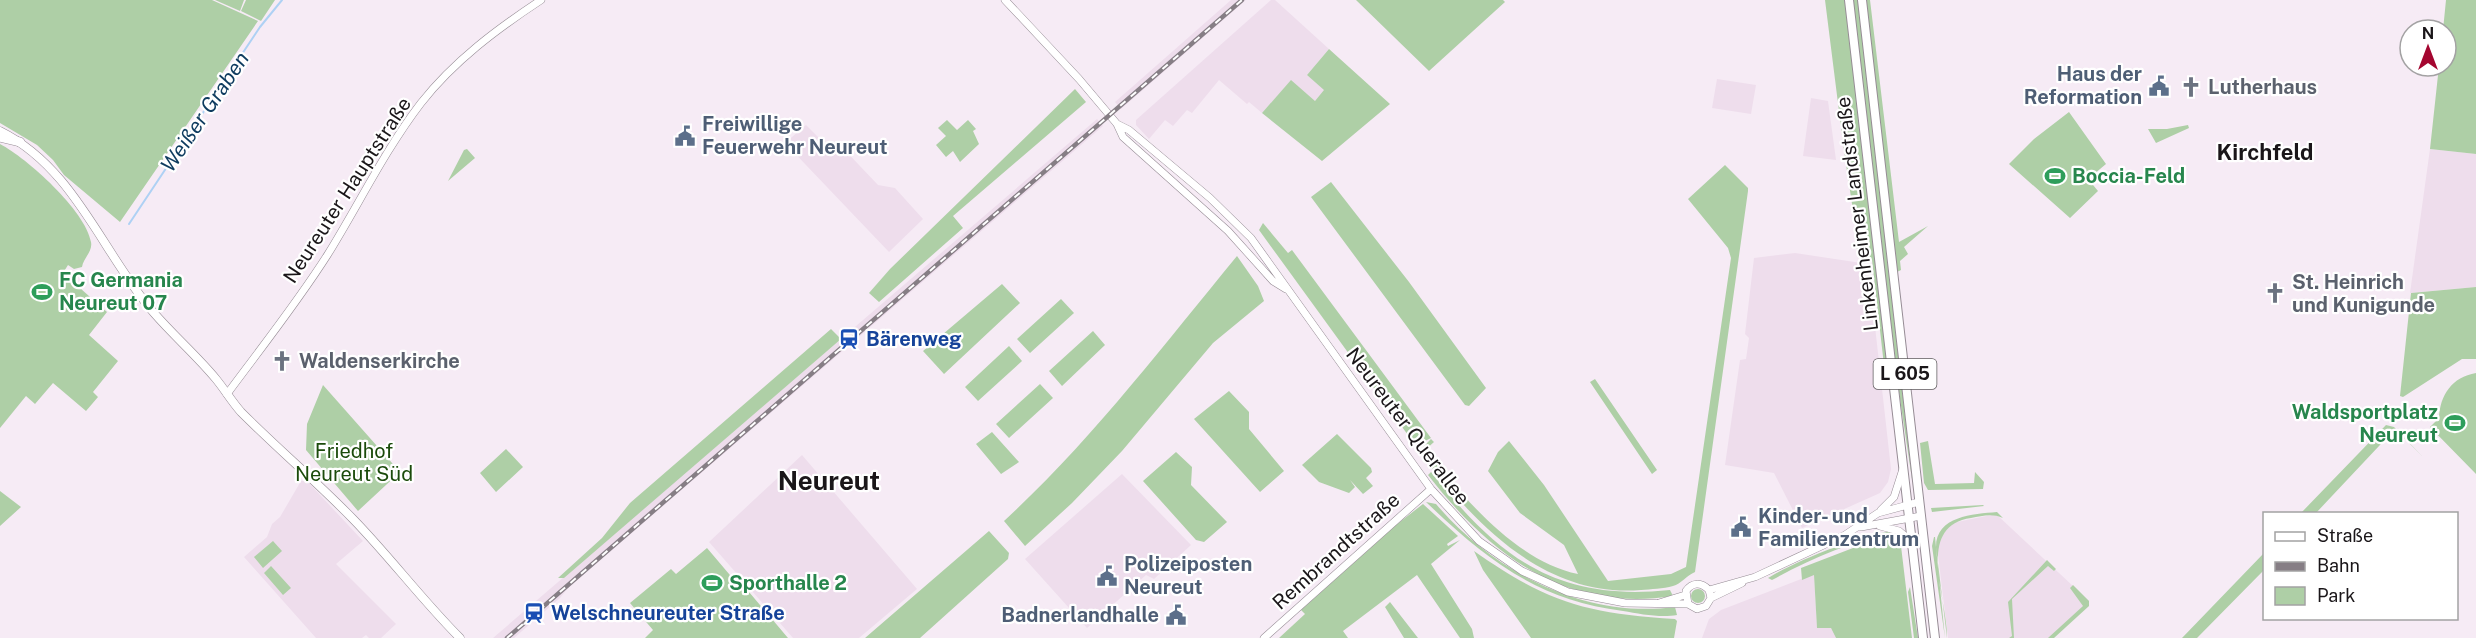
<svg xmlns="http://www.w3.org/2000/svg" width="2476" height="638" font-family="'Public Sans',sans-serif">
	<rect width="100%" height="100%" fill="#f6ebf5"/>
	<!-- built -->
	<path fill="#eeddec" d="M 1231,0 L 1246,0 L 1121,109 L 1115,102 Z
		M 1271,0 L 1275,0 L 1329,49 L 1307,75 L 1325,90 L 1315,101 L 1291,81 L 1262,113 L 1249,102 L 1247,104 L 1219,80 L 1192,113 L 1187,110 L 1173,126 L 1165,120 L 1149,139 L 1136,125 L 1136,120 Z
		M 1717,79 L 1756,85 L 1751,114 L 1712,108 Z
		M 1811,98 L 1828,101 L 1836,160 L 1803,156 Z
		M 1097,119 L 1103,126 L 568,588 L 560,598 L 514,638 L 493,638 Z
		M 806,125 L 832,151 L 840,145 L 878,185 L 895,188 L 923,219 L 889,252 L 785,143 Z
		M 2430,149 L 2476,154 L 2476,287 L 2410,293 Z
		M 1795,253 L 1868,264 L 1891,469 L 1888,482 L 1880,493 L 1802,528 L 1774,473 L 1725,465 L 1740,360 L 1746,359 L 1749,338 L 1745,334 L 1754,258 Z
		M 802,455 L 917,589 L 859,638 L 793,638 L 709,542 Z
		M 1122,474 L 1191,545 L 1154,579 L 1146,575 L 1087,628 L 1025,559 Z
		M 301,481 L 307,481 L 363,541 L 336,564 L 396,624 L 381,638 L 369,638 L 366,635 L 362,638 L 316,638 L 244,557 L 267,537 L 272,524 L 280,517 Z
		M 1996,514 L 2089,601 L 2053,638 L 1948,638 L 1937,546 L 1944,531 L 1952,523 Z
		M 1814,574 L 1817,627 L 1831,628 L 1836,638 L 1702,638 L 1709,619 L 1721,610 Z"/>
	<!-- green -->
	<path fill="#aecfa6" d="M 0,0 L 212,0 L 258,21 L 120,222 L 64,175 L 53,160 L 37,145 L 0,123 Z
		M 215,0 L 244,0 L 240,11 Z
		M 246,0 L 275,0 L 261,21 L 241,11 Z
		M 1356,0 L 1503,0 L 1505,2 L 1429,71 Z
		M 1825,0 L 1845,0 L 1887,360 L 1886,383 L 1872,260 L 1855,247 L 1857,237 L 1844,151 Z
		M 1853,0 L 1858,0 L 1913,486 L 1893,352 Z
		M 1866,0 L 1870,0 L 1899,242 L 1928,226 L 1904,247 L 1908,254 L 1900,261 L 1901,270 L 1897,272 Z
		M 2446,0 L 2476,0 L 2476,154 L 2430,149 L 2439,66 L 2446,66 L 2446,30 L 2443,30 Z
		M 1329,49 L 1390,104 L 1322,161 L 1262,113 L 1291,80 L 1315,101 L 1324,90 L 1307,75 Z
		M 1075,89 L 1086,102 L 953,216 L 963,228 L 879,302 L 869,293 L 890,269 Z
		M 2069,112 L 2106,164 L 2088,179 L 2098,191 L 2070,218 L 2009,164 L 2034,139 Z
		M 947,120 L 957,130 L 968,120 L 976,129 L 973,131 L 979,144 L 960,162 L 953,151 L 946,157 L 936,145 L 946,136 L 938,128 Z
		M 2188,125 L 2189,128 L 2156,143 L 2148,129 L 2167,129 Z
		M 0,144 C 27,158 86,211 91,242 C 93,251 83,259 82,267 L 74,269 L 68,265 L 63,273 L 107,312 L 89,335 L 118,361 L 93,392 L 98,397 L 86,411 L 53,383 L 35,404 L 26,396 L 0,428 Z
		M 467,149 L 475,158 L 448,181 L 464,150 Z
		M 1725,165 L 1748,188 L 1748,191 L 1695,572 C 1687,575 1681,584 1673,586 C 1663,589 1651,589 1641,590 C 1543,598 1473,522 1419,451 L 1431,439 L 1434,442 L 1425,450 C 1463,497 1517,562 1578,574 L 1564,545 L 1520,513 L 1488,471 L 1498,452 L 1509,441 L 1544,485 L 1608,581 L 1671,574 L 1686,567 L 1731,258 L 1728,248 L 1688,199 Z
		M 1331,182 L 1409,282 L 1486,388 L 1469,406 L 1465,405 L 1311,197 Z
		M 1263,223 L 1288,253 L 1292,250 L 1431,438 L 1421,443 L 1413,442 L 1259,230 Z
		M 1237,256 L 1258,286 L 1264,301 L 1213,343 L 1122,451 L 1072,503 L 1025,546 L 1004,521 C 1091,441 1162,347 1237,256 Z
		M 1002,284 L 1020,303 L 944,374 L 923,351 Z
		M 2476,287 L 2476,359 L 2462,359 L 2403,397 L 2400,396 L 2411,293 Z
		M 1061,299 L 1074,313 L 1030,353 L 1017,339 Z
		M 831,329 L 841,339 L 564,578 L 558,578 L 602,538 L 630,503 Z
		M 1093,331 L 1105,345 L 1062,386 L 1049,371 Z
		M 1009,346 L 1022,361 L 978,401 L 965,387 Z
		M 2476,373 L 2476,474 L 2430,427 L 2439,418 C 2440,395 2452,377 2476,373 Z
		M 1595,379 L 1657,470 L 1652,474 L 1590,382 Z
		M 1040,384 L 1053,398 L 1009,438 L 996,424 Z
		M 323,385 L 400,472 L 358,511 L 306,450 L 307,424 Z
		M 1229,391 L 1249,412 L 1249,429 L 1284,471 L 1260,492 L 1194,419 Z
		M 2386,425 L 2394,427 L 2423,457 L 2395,429 L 2316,513 L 2301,513 Z
		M 992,432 L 1019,462 L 1001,474 L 976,444 Z
		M 1337,434 L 1371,468 L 1372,472 L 1366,478 L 1373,486 L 1363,494 L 1350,480 L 1355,487 L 1349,493 L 1319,482 L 1302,465 Z
		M 1928,441 L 1935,484 L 1974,483 L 1975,472 L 1984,482 L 1983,489 L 1928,490 L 1924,483 L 1920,443 Z
		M 506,449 L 523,467 L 496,492 L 480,473 Z
		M 1176,452 L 1192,467 L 1191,485 L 1227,522 L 1204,542 L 1196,540 L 1143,481 Z
		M 1431,472 C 1499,558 1556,602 1670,590 L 1673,596 C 1566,613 1490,555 1428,475 Z
		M 0,491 L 21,507 L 0,526 Z
		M 1426,502 L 1436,504 C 1494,572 1584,619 1675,607 L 1677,615 C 1661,618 1640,614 1623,611 C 1537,600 1487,560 1426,502 Z
		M 1423,504 L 1458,536 L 1447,544 L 1448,546 L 1460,540 L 1431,564 L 1472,629 L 1474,638 L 1460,638 L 1417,575 L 1343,631 L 1348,638 L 1279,638 L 1305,614 L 1301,610 L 1396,525 Z
		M 1984,506 L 1932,512 L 1931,508 L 1983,505 Z
		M 1997,512 L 2003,518 C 1992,513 1982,516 1971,518 C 1914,526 1948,600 1947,638 L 1936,547 C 1936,516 1973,514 1997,512 Z
		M 989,531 L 1009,553 L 1008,559 L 920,638 L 865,638 Z
		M 1888,532 L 1895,533 C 1852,541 1810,559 1772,580 L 1768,578 C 1794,562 1857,536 1888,532 Z
		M 1889,537 L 1896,539 L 1901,546 L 1912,638 L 1836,638 L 1831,628 L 1817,628 L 1814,575 L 1802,580 L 1801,568 L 1866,543 Z
		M 1934,537 L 1935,537 L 1945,638 L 1932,546 Z
		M 273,541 L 282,551 L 263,568 L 254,557 Z
		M 707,548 L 746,594 L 749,592 L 788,638 L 645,638 L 653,630 L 630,603 L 671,569 L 676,574 Z
		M 1474,551 C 1548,603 1585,613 1675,619 L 1677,621 L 1674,638 L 1531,638 L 1483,570 Z
		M 2264,553 L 2264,570 L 2197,638 L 2182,638 Z
		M 2047,560 L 2056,569 L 2054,571 L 2048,566 L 2012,599 L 2014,638 L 2009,638 L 2012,636 L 2008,602 Z
		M 271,566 L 291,588 L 283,595 L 264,573 Z
		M 2073,585 L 2089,601 L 2089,606 L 2054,638 L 2048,638 L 2083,606 L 2070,588 Z
		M 1910,587 L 1918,638 L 1914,638 L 1908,592 Z
		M1691 596a7 7 0 1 1 14 0a7 7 0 1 1-14 0Z
		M 1390,602 L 1418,638 L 1404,638 L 1385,607 Z"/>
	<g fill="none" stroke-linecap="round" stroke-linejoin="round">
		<!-- stream -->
		<path stroke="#aed1f4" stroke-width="2" d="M 129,224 L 260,27 L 282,0"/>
		<!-- tertiary casing -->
		<g stroke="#968c95" stroke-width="8">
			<path id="tertiary" d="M 1005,0 L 1079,79 L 1117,124 L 1123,137 L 1228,231 L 1273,281 L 1286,289
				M 1117,124 L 1129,130 L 1210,198 L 1251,238 L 1431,489 L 1479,541 L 1522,571 L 1568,592 L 1625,603 L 1688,604
				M 227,394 C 261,348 297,303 328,254 C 359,204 385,150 421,103 C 454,61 497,29 541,0
				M 1881,510 L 1894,497 L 1903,469
				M 1880,526 L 1899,531 L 1911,541
				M 1861,527 L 1921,516
				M 1709,590 L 1711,598 L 1706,606 L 1697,609 L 1688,604 L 1686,591 C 1692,582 1701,582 1709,590 L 1755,577 L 1845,535 L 1878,513 L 1919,502
				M 1711,598 L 1742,583
				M 1659,603 L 1685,595
				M 1264,638 L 1431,489"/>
		</g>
		<!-- secondary casing -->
		<g stroke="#968c95" stroke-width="9">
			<path id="secondary" d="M 0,131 C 75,168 102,253 154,313 C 174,336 197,356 216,379 C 225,390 232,402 241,412 C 278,449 317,482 353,519 C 390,557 422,600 460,638"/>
		</g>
		<!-- primary casing -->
		<g stroke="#968c95" stroke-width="10">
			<path id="primary" d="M 1849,0 L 1923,638
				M 1862,0 L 1935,638"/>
		</g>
		<!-- trunk casing -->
		<g stroke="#968c95" stroke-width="10">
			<path id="trunk" d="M 0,137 L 20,142"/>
		</g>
		<!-- tertiary -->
		<use href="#tertiary" stroke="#fff" stroke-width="7"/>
		<!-- secondary -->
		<use href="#secondary" stroke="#fff" stroke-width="8"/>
		<!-- primary -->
		<use href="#primary" stroke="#fff" stroke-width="8"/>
		<!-- trunk -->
		<use href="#trunk" stroke="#fff" stroke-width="9"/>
		<!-- rail casing -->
		<g stroke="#867e85" stroke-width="4.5">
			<path id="rail" d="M 507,638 L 1242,0"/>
		</g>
		<!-- rail -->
		<use href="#rail" stroke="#fff" stroke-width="2" stroke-dasharray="7" stroke-linecap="butt"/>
	</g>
	<!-- icons -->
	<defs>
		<g id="civic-bare" transform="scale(1.62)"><path d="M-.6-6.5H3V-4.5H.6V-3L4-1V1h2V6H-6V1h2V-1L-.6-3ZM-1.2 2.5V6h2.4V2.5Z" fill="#5c6f8a" stroke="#fff" stroke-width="2.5" paint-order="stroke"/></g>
		<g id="church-bare" transform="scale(1.62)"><path d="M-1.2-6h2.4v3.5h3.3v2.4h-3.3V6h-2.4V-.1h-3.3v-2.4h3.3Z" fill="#6b7280" stroke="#fff" stroke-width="2.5" paint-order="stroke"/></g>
		<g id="stadium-bare" transform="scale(1.62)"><path d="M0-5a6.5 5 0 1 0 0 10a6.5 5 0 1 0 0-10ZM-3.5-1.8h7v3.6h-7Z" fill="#2e9e5b" stroke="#fff" stroke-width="2.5" paint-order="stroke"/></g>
		<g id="station-bare" transform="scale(1.62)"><path d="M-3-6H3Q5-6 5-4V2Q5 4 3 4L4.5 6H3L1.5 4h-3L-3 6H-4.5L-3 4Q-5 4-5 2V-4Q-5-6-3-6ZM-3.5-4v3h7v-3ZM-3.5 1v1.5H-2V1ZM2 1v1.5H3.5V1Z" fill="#1a4fb4" stroke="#fff" stroke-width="2.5" paint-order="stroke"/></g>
	</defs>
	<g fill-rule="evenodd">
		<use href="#civic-bare" x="2159" y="86"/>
		<use href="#church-bare" x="2191" y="87"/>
		<use href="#civic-bare" x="685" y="136"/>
		<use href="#stadium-bare" x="2055" y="176"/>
		<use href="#stadium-bare" x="42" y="292"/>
		<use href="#church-bare" x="2275" y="293"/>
		<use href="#station-bare" x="849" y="339"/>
		<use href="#church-bare" x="282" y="361"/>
		<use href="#stadium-bare" x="2455" y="423"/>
		<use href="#civic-bare" x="1741" y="527"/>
		<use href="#civic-bare" x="1107" y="576"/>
		<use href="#stadium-bare" x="712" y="583"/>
		<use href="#station-bare" x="534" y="613"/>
		<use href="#civic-bare" x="1176" y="615"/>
	</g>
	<g text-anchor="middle" stroke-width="4.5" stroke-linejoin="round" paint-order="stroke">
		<!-- shield labels -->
		<rect fill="#fff" stroke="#5f5c5e" stroke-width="1.5" x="1873.5" y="359" width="63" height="30" rx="4.5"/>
		<g font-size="18" font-weight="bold" fill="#1a1619">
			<text x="1905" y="380">L 605</text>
		</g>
		<!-- service labels -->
		<g font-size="20" font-weight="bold" fill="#4e5e75" stroke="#fff" text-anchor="start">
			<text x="2142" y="81" text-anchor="end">Haus der<tspan x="2142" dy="23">Reformation</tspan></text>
			<text x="702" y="131">Freiwillige<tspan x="702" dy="23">Feuerwehr Neureut</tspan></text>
			<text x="1758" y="523">Kinder- und<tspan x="1758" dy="23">Familienzentrum</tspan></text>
			<text x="1124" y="571">Polizeiposten<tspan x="1124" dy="23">Neureut</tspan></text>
			<text x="1159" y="622" text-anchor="end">Badnerlandhalle</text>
		</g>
		<!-- worship labels -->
		<g font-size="20" font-weight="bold" fill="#5b616d" stroke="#fff" text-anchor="start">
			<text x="2208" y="94">Lutherhaus</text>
			<text x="2292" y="289">St. Heinrich<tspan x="2292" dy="23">und Kunigunde</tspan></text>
			<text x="299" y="368">Waldenserkirche</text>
		</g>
		<!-- leisure labels -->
		<g font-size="20" font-weight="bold" fill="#27864d" stroke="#fff" text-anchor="start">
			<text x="2072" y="183">Boccia-Feld</text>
			<text x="59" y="287">FC Germania<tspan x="59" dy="23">Neureut 07</tspan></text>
			<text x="2438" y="419" text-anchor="end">Waldsportplatz<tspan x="2438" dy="23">Neureut</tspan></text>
			<text x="729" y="590">Sporthalle 2</text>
		</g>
		<!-- street labels -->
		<g font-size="20" fill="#1a1619" stroke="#fff">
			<text transform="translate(347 190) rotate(-57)" y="7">Neureuter Hauptstraße</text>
			<text transform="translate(1857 214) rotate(-97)" y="7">Linkenheimer Landstraße</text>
			<text transform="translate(1408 426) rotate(53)" y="7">Neureuter Querallee</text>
			<text transform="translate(1336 551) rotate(-42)" y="7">Rembrandtstraße</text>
		</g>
		<!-- transit labels -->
		<g font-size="20" font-weight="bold" fill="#164399" stroke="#fff" text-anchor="start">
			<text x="866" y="346">Bärenweg</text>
			<text x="551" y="620">Welschneureuter Straße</text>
		</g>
		<!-- park labels -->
		<g font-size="20" fill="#1b4b0b" stroke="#fff">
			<text x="354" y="458">Friedhof<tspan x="354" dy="23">Neureut Süd</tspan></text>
		</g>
		<!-- water labels -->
		<g font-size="21" font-style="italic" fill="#0e3b5f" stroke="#fff">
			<text transform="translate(205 112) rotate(-56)" y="7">Weißer Graben</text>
		</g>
		<!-- quarter labels -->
		<g font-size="22" font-weight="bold" fill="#1a1619" stroke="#fff">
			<text x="2265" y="160">Kirchfeld</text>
		</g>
		<!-- district labels -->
		<g font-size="26" font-weight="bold" fill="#1a1619" stroke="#fff">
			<text x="829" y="490">Neureut</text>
		</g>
	</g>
	<!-- legend -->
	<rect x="2263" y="512" width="195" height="108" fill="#ffffff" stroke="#a3a2a3" stroke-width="1.5"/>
	<rect x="2275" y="532" width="30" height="9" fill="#ffffff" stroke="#a3a2a3" stroke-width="1.5"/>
	<text x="2317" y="542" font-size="18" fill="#1a1619">Straße</text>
	<rect x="2275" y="562" width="30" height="9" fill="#867e85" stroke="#a3a2a3" stroke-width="1.5"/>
	<text x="2317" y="572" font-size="18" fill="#1a1619">Bahn</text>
	<rect x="2275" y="587" width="30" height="18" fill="#aecfa6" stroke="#a3a2a3" stroke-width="1.5"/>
	<text x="2317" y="602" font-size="18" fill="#1a1619">Park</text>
	<!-- north arrow -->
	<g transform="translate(2428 48)"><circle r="28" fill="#ffffff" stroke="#a3a2a3" stroke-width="1.5"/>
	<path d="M0-4.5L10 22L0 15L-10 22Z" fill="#a40630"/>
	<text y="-9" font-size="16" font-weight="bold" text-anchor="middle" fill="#1a1619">N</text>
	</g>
</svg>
